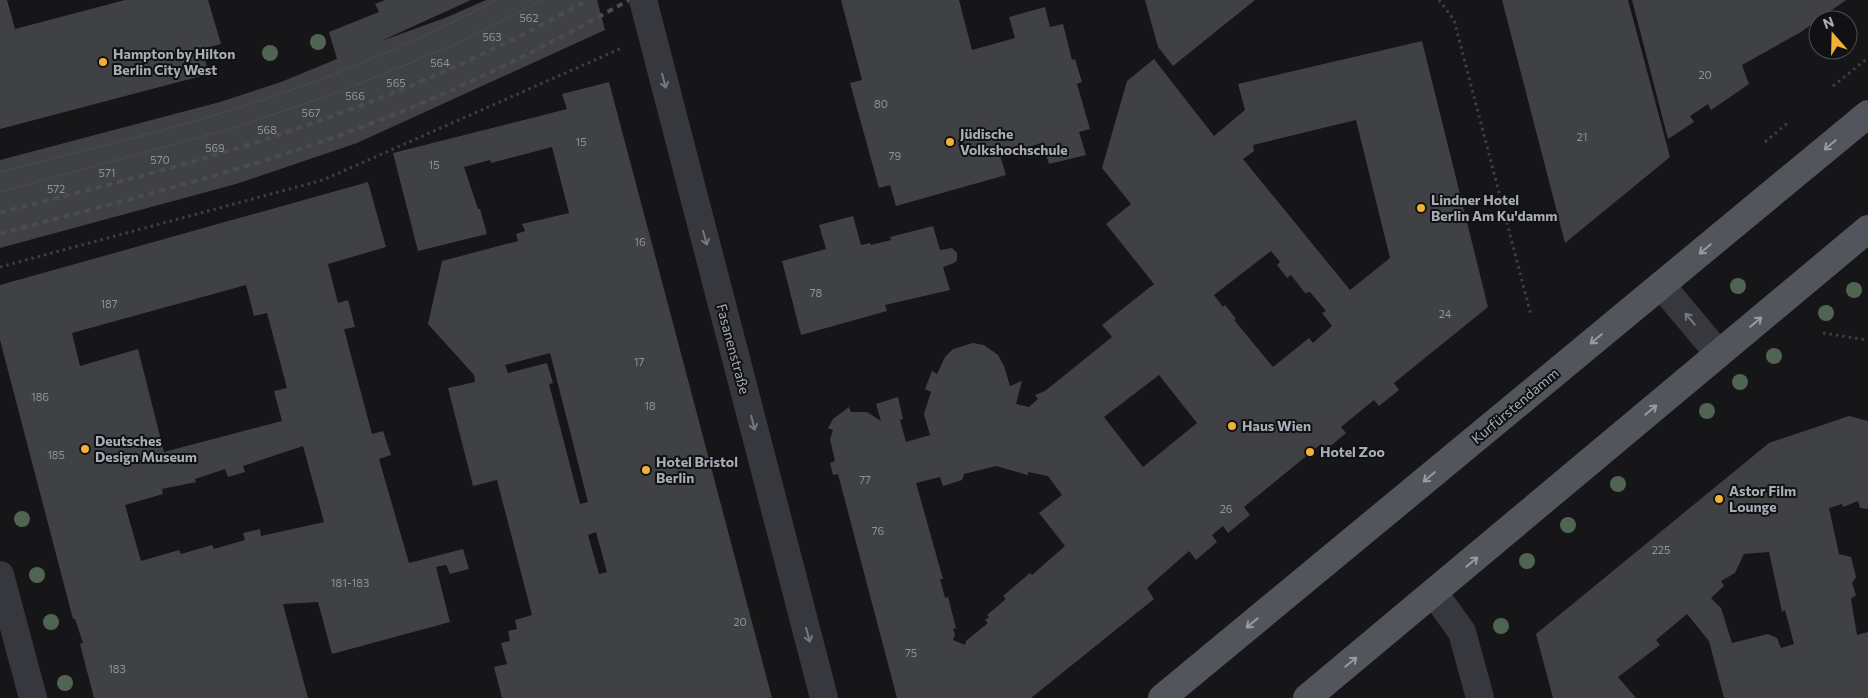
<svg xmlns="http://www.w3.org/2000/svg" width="1868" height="698" font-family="Commissioner,sans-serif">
	<rect width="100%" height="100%" fill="#161618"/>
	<!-- building -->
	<path fill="#404145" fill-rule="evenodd" d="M 0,0 L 7,0 L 15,29 L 125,0 L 208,0 L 221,44 L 202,49 L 209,74 L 0,129 Z
		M 385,0 L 471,0 L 381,41 L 445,18 L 486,0 L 597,0 L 605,30 L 357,143 L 236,184 L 0,248 L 0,160 L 220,102 L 281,82 L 337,59 L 329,32 L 379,12 L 375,4 Z
		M 841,0 L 959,0 L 972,50 L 1015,38 L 1009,17 L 1045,7 L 1050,27 L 1063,24 L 1072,60 L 1075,59 L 1082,82 L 1077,84 L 1090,129 L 1079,132 L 1086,155 L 1049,164 L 1042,143 L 1000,155 L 1006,175 L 896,206 L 890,185 L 879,188 L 850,83 L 862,80 Z
		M 1145,0 L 1255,0 L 1173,66 L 1158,47 Z
		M 1502,0 L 1628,0 L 1670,157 L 1565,243 Z
		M 1632,0 L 1846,0 L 1801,32 L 1742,65 L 1749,84 L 1711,110 L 1708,104 L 1690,116 L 1694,122 L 1668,139 Z
		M 1422,41 L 1488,307 L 1394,383 L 1399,390 L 1379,406 L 1374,400 L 1341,427 L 1346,433 L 1327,449 L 1321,444 L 1244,507 L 1250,515 L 1228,533 L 1223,526 L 1212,535 L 1217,542 L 1196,560 L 1189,551 L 1147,588 L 1154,599 L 1031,698 L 897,698 L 838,474 L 833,475 L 830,463 L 835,461 L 830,439 L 833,430 L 828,428 L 833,419 L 849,407 L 851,412 L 867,412 L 881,421 L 876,404 L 898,397 L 903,419 L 900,420 L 906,442 L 930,435 L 924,414 L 931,392 L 925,389 L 932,371 L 937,374 L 945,357 L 953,349 L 973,343 L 984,345 L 998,355 L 1004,366 L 1010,386 L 1022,381 L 1016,404 L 1029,407 L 1038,399 L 1035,395 L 1045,391 L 1112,337 L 1102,325 L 1154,284 L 1106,224 L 1131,204 L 1102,168 L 1127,81 L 1154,59 L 1214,136 L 1245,110 L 1238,84 ZM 1356,120 L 1390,258 L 1350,290 L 1243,159 L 1254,151 L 1253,145 ZM 1271,251 L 1280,262 L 1277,265 L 1287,278 L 1291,275 L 1305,293 L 1310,292 L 1326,311 L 1322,313 L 1332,326 L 1313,343 L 1309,338 L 1273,367 L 1234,320 L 1236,319 L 1225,305 L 1223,307 L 1214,295 ZM 1159,375 L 1197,423 L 1143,467 L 1104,417 ZM 996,466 L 1028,475 L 1028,472 L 1048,476 L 1062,495 L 1039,513 L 1065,546 L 1032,575 L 1030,573 L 1003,596 L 1006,599 L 987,615 L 989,617 L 985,620 L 988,623 L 966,641 L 965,645 L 953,640 L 955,635 L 953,629 L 956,628 L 948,597 L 945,598 L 940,579 L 943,579 L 916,483 L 940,477 L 943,486 L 962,480 L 964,474 Z
		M 609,82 L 683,361 L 772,698 L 502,698 L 494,667 L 507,664 L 501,643 L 510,641 L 508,631 L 517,629 L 515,620 L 532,615 L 497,480 L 473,486 L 448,388 L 475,382 L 474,375 L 428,324 L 442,261 L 518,241 L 516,234 L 525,231 L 522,224 L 569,213 L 552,147 L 491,163 L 490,160 L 464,167 L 478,209 L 480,209 L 487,234 L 418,251 L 393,153 L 567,109 L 562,94 ZM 550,353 L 588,502 L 580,504 L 549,384 L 553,383 L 547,363 L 508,373 L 505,365 ZM 596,532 L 607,572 L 599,574 L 588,535 Z
		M 368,182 L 386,247 L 328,264 L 338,303 L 348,300 L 355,327 L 344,329 L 372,434 L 383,431 L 391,455 L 379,459 L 409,563 L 463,549 L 469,569 L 450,574 L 446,565 L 436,567 L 450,622 L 332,654 L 318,602 L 283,604 L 308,698 L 94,698 L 80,644 L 83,643 L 75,619 L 73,619 L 0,340 L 0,285 ZM 246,285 L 254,316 L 267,313 L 287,388 L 274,391 L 282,421 L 164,452 L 138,349 L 80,366 L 72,333 ZM 303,446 L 324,522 L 261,536 L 260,529 L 243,533 L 245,540 L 214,549 L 212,545 L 181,554 L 179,550 L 141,561 L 125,505 L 163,494 L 162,489 L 196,482 L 195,479 L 225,469 L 228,477 L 245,472 L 243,466 Z
		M 853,216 L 861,245 L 870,243 L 871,245 L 891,240 L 890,237 L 933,226 L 940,250 L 952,248 L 957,253 L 957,260 L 954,263 L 943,267 L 950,290 L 885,305 L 887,311 L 801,335 L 782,261 L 826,249 L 819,225 Z
		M 1849,416 L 1868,421 L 1868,509 L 1860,508 L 1858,501 L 1843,507 L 1842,504 L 1829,508 L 1839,554 L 1851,557 L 1856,577 L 1852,583 L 1856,595 L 1851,599 L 1857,635 L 1868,632 L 1868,698 L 1724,698 L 1709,641 L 1687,614 L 1656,640 L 1660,645 L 1618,677 L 1636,698 L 1553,698 L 1536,634 L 1769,443 ZM 1769,552 L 1782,612 L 1785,610 L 1794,644 L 1781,648 L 1777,638 L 1768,634 L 1732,643 L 1721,608 L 1711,598 L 1724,586 L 1721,581 L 1735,573 L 1744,554 Z"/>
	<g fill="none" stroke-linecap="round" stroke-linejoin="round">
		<!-- path -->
		<path stroke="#3d3f44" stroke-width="3" stroke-dasharray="2.5 4" stroke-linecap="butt" d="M 1439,0 L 1454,20 L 1531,315
			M 1833,86 L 1868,58
			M 1765,142 L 1790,121
			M 0,267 L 323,180 L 622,48
			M 1823,333 L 1868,340"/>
		<!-- minor -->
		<path stroke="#37383d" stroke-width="28" d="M 643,0 L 824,698
			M 1661,285 L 1718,353
			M 0,575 L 33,698
			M 1434,593 L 1462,632 L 1480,698"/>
		<!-- major -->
		<path stroke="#53555c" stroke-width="28" d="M 1162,698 L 1868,114
			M 1307,698 L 1868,229"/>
		<!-- tram -->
		<path stroke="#4a4c52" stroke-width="1" d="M 0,172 C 77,152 155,134 231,110 C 323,82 412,44 497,0
			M 0,192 L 237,127 L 344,90 L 449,47 L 542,0"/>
		<!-- rail -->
		<path stroke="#4a4c52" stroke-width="4" stroke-dasharray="6 5" stroke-linecap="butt" d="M 0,213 C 81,191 164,172 244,146 C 363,109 479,61 588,0
			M 0,234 C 120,201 243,172 359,128 C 453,93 542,49 629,0"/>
	</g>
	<!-- trees -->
	<g fill="#506452">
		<circle cx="318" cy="42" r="8"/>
		<circle cx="270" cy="53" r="8"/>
		<circle cx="1738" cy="286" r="8"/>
		<circle cx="1854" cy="290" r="8"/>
		<circle cx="1826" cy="313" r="8"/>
		<circle cx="1774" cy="356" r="8"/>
		<circle cx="1740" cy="382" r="8"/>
		<circle cx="1707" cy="411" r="8"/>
		<circle cx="1618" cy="484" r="8"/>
		<circle cx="22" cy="519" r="8"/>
		<circle cx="1568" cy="525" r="8"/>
		<circle cx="1527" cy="561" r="8"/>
		<circle cx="37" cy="575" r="8"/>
		<circle cx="51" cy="622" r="8"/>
		<circle cx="1501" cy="626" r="8"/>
		<circle cx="65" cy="683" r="8"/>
	</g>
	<!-- one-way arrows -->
	<defs><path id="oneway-shaft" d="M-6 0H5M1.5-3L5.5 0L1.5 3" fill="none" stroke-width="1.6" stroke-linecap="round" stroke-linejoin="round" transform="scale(1.25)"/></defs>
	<g stroke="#757881">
		<use href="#oneway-shaft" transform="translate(664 81) rotate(75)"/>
		<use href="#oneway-shaft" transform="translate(705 238) rotate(75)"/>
		<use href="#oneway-shaft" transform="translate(1690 319) rotate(-130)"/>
		<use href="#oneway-shaft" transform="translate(753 423) rotate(76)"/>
		<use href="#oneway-shaft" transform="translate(808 635) rotate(75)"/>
	</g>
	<g stroke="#979ba6">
		<use href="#oneway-shaft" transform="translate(1830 145) rotate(140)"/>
		<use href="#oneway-shaft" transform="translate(1705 249) rotate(140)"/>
		<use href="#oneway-shaft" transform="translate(1756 322) rotate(-40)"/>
		<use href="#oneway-shaft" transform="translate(1596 339) rotate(140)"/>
		<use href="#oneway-shaft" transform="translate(1651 410) rotate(-40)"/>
		<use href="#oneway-shaft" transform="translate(1429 477) rotate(140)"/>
		<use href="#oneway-shaft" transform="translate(1472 562) rotate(-40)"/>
		<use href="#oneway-shaft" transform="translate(1252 623) rotate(140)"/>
		<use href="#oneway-shaft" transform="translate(1351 662) rotate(-39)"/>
	</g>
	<!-- markers -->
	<g fill="#f2b134" stroke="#111113" stroke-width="2">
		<circle cx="103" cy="62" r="5"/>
		<circle cx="950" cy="142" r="5"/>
		<circle cx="1421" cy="208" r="5"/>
		<circle cx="1232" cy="426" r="5"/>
		<circle cx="85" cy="449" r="5"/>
		<circle cx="1310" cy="452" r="5"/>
		<circle cx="646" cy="470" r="5"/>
		<circle cx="1719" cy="499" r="5"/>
	</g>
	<g text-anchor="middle" stroke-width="4" stroke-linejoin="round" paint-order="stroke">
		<!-- number labels -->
		<g font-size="11" fill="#8e929b">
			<text x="529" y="22">562</text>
			<text x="492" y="41">563</text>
			<text x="440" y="67">564</text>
			<text x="1705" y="79">20</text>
			<text x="396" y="87">565</text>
			<text x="355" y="100">566</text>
			<text x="881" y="108">80</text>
			<text x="311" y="117">567</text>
			<text x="267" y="134">568</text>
			<text x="1582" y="141">21</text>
			<text x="581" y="146">15</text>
			<text x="215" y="152">569</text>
			<text x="895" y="160">79</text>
			<text x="160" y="164">570</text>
			<text x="434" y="169">15</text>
			<text x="107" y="177">571</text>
			<text x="56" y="193">572</text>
			<text x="640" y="246">16</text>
			<text x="816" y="297">78</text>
			<text x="109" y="308">187</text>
			<text x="1445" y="318">24</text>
			<text x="639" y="366">17</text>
			<text x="40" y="401">186</text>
			<text x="650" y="410">18</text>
			<text x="56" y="459">185</text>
			<text x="865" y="484">77</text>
			<text x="1226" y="513">26</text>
			<text x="878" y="535">76</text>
			<text x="1661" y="554">225</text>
			<text x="350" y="587">181-183</text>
			<text x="740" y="626">20</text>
			<text x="911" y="657">75</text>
			<text x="117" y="673">183</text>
		</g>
		<!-- poi labels -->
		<g font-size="14" font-weight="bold" fill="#a8adb8" stroke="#111113" text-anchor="start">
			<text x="113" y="59">Hampton by Hilton<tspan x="113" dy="16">Berlin City West</tspan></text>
			<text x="960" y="139">Jüdische<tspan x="960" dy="16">Volkshochschule</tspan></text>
			<text x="1431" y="205">Lindner Hotel<tspan x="1431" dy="16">Berlin Am Ku'damm</tspan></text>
			<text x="1242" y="431">Haus Wien</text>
			<text x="95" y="446">Deutsches<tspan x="95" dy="16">Design Museum</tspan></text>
			<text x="1320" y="457">Hotel Zoo</text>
			<text x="656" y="467">Hotel Bristol<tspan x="656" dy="16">Berlin</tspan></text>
			<text x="1729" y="496">Astor Film<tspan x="1729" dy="16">Lounge</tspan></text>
		</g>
		<!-- street labels -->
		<g font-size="14" fill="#a8adb8" stroke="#111113">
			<text transform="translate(733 349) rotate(75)" y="5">Fasanenstraße</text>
			<text transform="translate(1515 406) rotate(-40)" y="5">Kurfürstendamm</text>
		</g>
	</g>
	<!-- north arrow -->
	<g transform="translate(1833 35) rotate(340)"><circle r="24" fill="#111113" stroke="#4d4f55"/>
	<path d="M0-4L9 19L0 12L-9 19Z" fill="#f2b134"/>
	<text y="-8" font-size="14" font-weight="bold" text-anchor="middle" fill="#a8adb8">N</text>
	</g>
</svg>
